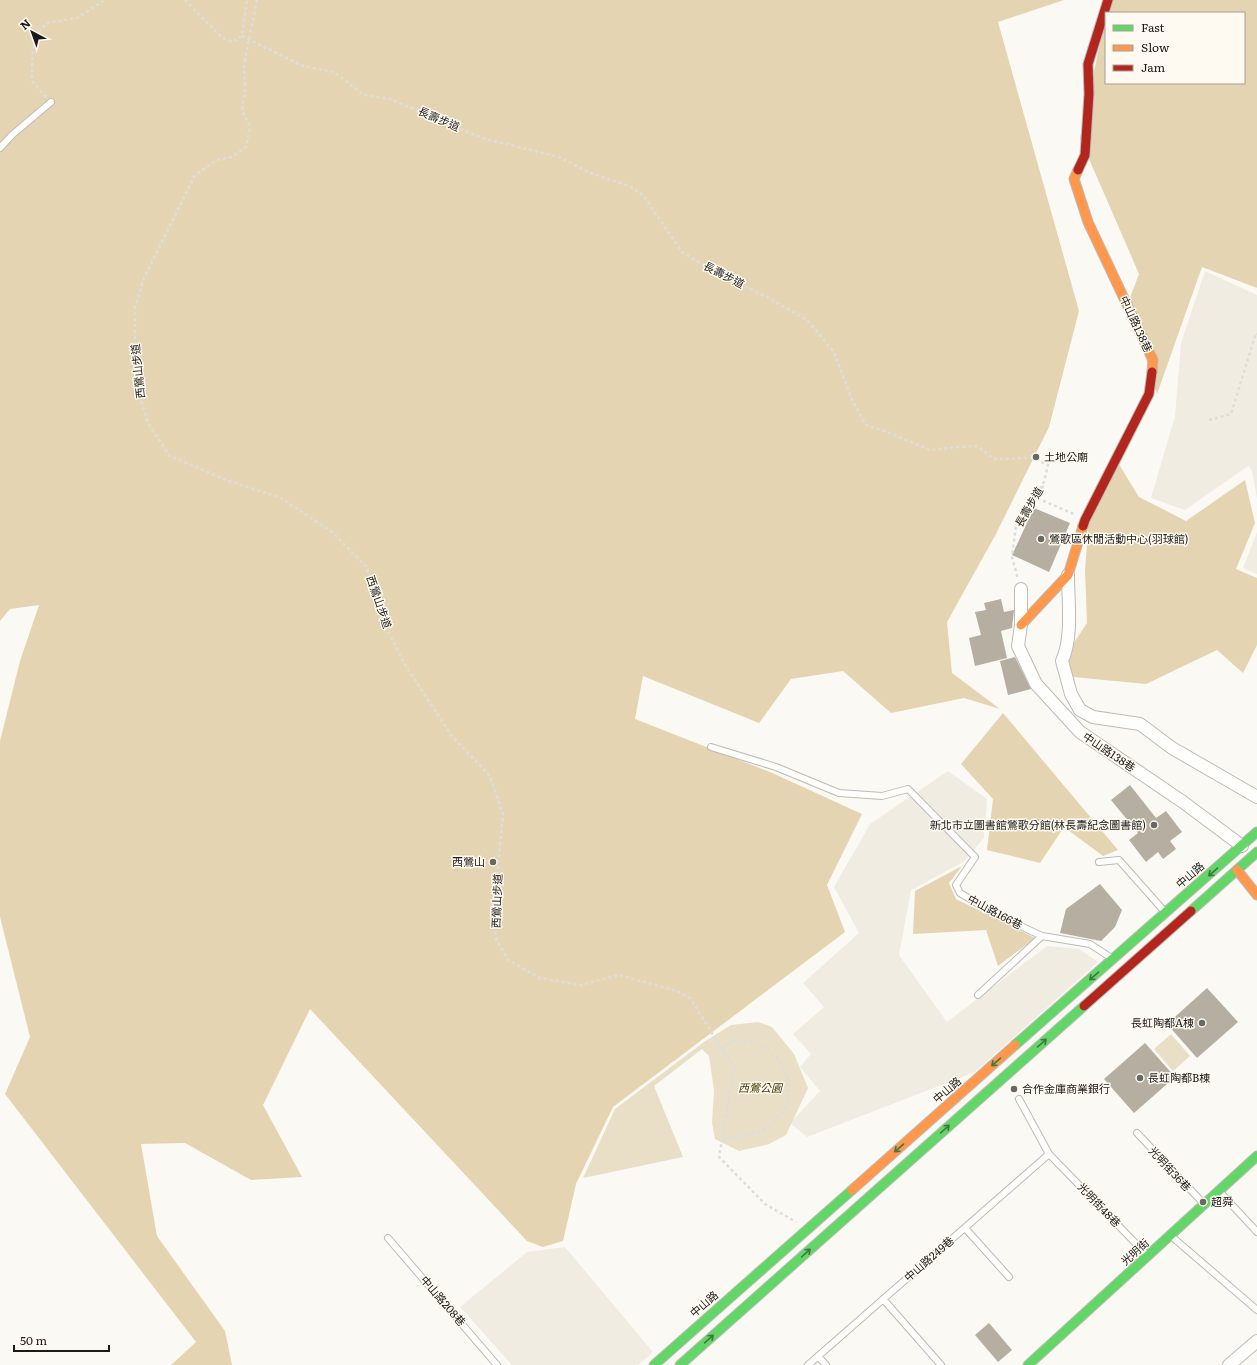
<svg xmlns="http://www.w3.org/2000/svg" width="1257" height="1365" font-family="Literata,'Noto Sans TC',serif">
	<rect width="100%" height="100%" fill="#fbf9f4"/>
	<!-- built -->
	<path fill="#f1ece2" d="M 1205,271 L 1257,295 L 1257,499 L 1252,470 L 1248,466 L 1185,510 L 1151,498 L 1175,416 L 1181,343 Z
		M 1257,532 L 1257,574 L 1243,568 Z
		M 948,771 L 987,799 L 984,838 L 963,862 L 911,890 L 899,955 L 947,1022 L 1047,946 L 1079,949 L 1098,962 L 975,1072 L 807,1137 L 790,1123 L 820,1091 L 800,1067 L 811,1054 L 793,1034 L 824,1007 L 803,983 L 859,933 L 834,887 L 870,824 Z
		M 565,1247 L 653,1352 L 638,1365 L 512,1365 L 460,1307 L 527,1252 Z"/>
	<!-- green -->
	<path fill="#e9dec6" d="M 758,1022 L 772,1027 L 794,1054 L 808,1088 L 786,1135 L 769,1144 L 739,1151 L 715,1139 L 712,1123 L 714,1090 L 709,1056 L 702,1049 L 654,1086 L 683,1157 L 583,1178 L 615,1109 L 704,1042 L 731,1025 Z
		M 1171,1034 L 1190,1056 L 1173,1071 L 1154,1049 Z"/>
	<!-- forest -->
	<path fill="#e5d4b1" d="M 0,0 L 1064,0 L 998,22 L 1079,311 L 1049,427 L 996,534 L 947,622 L 952,673 L 1000,709 L 964,698 L 891,713 L 843,671 L 791,679 L 759,723 L 643,676 L 635,719 L 770,772 L 862,814 L 827,885 L 845,932 L 613,1107 L 576,1184 L 563,1241 L 543,1247 L 527,1241 L 310,1009 L 263,1105 L 302,1177 L 251,1180 L 185,1143 L 141,1144 L 157,1236 L 225,1331 L 232,1365 L 171,1365 L 196,1342 L 5,1094 L 30,1037 L 0,917 L 0,741 L 20,661 L 39,605 L 10,609 L 0,621 Z
		M 1109,0 L 1257,0 L 1257,288 L 1202,267 L 1157,394 L 1128,303 L 1139,274 L 1080,138 L 1106,15 L 1106,83 L 1244,83 L 1244,13 L 1106,13 Z
		M 1117,461 L 1139,497 L 1186,521 L 1245,480 L 1255,523 L 1236,569 L 1257,578 L 1257,645 L 1243,673 L 1217,650 L 1146,684 L 1073,677 L 1066,655 L 1087,623 L 1085,571 L 1089,515 Z
		M 1003,713 L 1118,850 L 1103,856 L 1064,827 L 1040,863 L 987,850 L 993,799 L 961,764 Z
		M 962,866 L 949,883 L 956,899 L 1035,938 L 998,966 L 986,930 L 913,934 L 915,891 Z"/>
	<!-- building -->
	<path fill="#b5aea1" d="M 1034,508 L 1070,523 L 1049,572 L 1012,555 Z
		M 1001,599 L 1004,612 L 1014,610 L 1012,628 L 1001,631 L 1007,658 L 975,666 L 969,638 L 981,635 L 975,612 L 986,610 L 984,603 Z
		M 1015,657 L 1031,689 L 1008,695 L 1000,661 Z
		M 1130,785 L 1156,818 L 1166,811 L 1182,832 L 1170,841 L 1176,849 L 1163,859 L 1158,852 L 1146,862 L 1129,840 L 1138,833 L 1111,800 Z
		M 1100,884 L 1122,910 L 1115,927 L 1101,941 L 1060,933 L 1066,909 Z
		M 1207,988 L 1238,1022 L 1197,1058 L 1167,1024 Z
		M 1145,1043 L 1175,1077 L 1134,1113 L 1104,1079 Z
		M 989,1323 L 1012,1350 L 998,1362 L 975,1335 Z"/>
	<g fill="none" stroke-linecap="round" stroke-linejoin="round">
		<!-- lane casing -->
		<g stroke="#bdbbb8" stroke-width="8">
			<path id="lane" d="M 0,148 L 12,135 L 51,102
				M 711,747 L 776,767 L 839,793 L 882,796 L 908,789 L 975,857 L 956,885 L 960,893 L 995,914 L 1042,936 L 1090,944 L 1113,959
				M 1099,862 L 1119,860 L 1165,912
				M 978,995 L 1042,936
				M 1019,1099 L 1049,1154 L 1147,1255
				M 1137,1133 L 1204,1204
				M 1219,1191 L 1257,1232
				M 965,1228 L 1009,1277
				M 1170,1235 L 1257,1310
				M 388,1238 L 497,1365
				M 883,1299 L 941,1365
				M 818,1356 L 826,1365
				M 808,1365 L 1049,1154"/>
		</g>
		<!-- street casing -->
		<g stroke="#bdbbb8" stroke-width="14">
			<path id="street" d="M 1068,575 C 1068,601 1073,637 1062,661 L 1071,694 L 1080,710 L 1093,717 L 1140,724 L 1172,748 L 1257,797
				M 1021,589 L 1021,625 L 1018,646 L 1036,684 L 1080,732 L 1183,802 L 1242,846
				M 1229,1365 L 1257,1341"/>
		</g>
		<!-- fast casing -->
		<g stroke="#bdbbb8" stroke-width="11">
			<path id="fast" d="M 1191,911 L 1257,852
				M 1015,1045 L 1257,832
				M 654,1365 L 852,1190
				M 680,1365 L 1084,1006
				M 1028,1365 L 1257,1156"/>
		</g>
		<!-- slow casing -->
		<g stroke="#bdbbb8" stroke-width="11">
			<path id="slow" d="M 1078,170 L 1074,179 L 1088,222 L 1153,360 L 1152,372
				M 1021,625 L 1068,575 L 1083,526
				M 1237,870 L 1257,895
				M 852,1190 L 1015,1045"/>
		</g>
		<!-- jam casing -->
		<g stroke="#bdbbb8" stroke-width="11">
			<path id="jam" d="M 1078,170 L 1085,155 L 1089,94 L 1088,64 L 1108,0
				M 1083,526 L 1085,520 L 1149,394 L 1152,372
				M 1084,1006 L 1191,911"/>
		</g>
		<!-- path -->
		<path stroke="#dddddb" stroke-width="2.5" stroke-dasharray="3 3" stroke-linecap="butt" d="M 185,0 L 221,37 L 233,42 L 242,36 L 247,0
			M 257,0 L 244,65 L 245,92 L 242,110 L 250,127 L 246,147 L 232,157 L 217,160 L 195,175 L 144,278 L 135,308 L 135,351 L 139,393 L 148,423 L 170,456 L 229,481 L 281,498 L 332,532 L 366,566 L 381,617 L 404,663 L 451,735 L 490,776 L 503,814 L 494,911 L 496,939 L 508,960 L 540,978 L 581,985 L 619,975 L 677,991 L 690,998 L 734,1068 L 719,1157 L 765,1204 L 796,1222
			M 242,36 L 303,66 L 334,72 L 364,95 L 390,99 L 482,138 L 559,157 L 590,173 L 629,186 L 643,195 L 682,252 L 710,269 L 767,297 L 807,320 L 834,352 L 852,400 L 866,425 L 890,433 L 930,450 L 957,447 L 977,446 L 994,459 L 1028,458 L 1037,460 L 1048,465 L 1044,482 L 1016,525 L 1012,557 L 1018,579
			M 46,97 L 32,81 L 33,40 L 46,23 L 77,18 L 105,0
			M 1209,420 L 1231,414 L 1256,333 L 1257,334
			M 1043,486 L 1039,499 L 1074,514
			M 722,1048 C 726,1046 731,1041 735,1041 C 771,1036 800,1076 785,1108 C 783,1112 780,1115 777,1118 C 773,1122 767,1129 761,1131 C 749,1136 734,1136 722,1140"/>
		<!-- lane -->
		<use href="#lane" stroke="#fefefd" stroke-width="6"/>
		<!-- street -->
		<use href="#street" stroke="#fefefd" stroke-width="12"/>
		<!-- fast -->
		<use href="#fast" stroke="#63d668" stroke-width="9"/>
		<!-- slow -->
		<use href="#slow" stroke="#ff974d" stroke-width="9"/>
		<!-- jam -->
		<use href="#jam" stroke="#b3261e" stroke-width="9"/>
	</g>
	<!-- one-way arrows -->
	<defs><path id="oneway-shaft" d="M-6 0H5M1.5-3L5.5 0L1.5 3" fill="none" stroke-width="1.6" stroke-linecap="round" stroke-linejoin="round"/></defs>
	<g stroke="#3f7840">
		<use href="#oneway-shaft" transform="translate(1213 872) rotate(139)"/>
		<use href="#oneway-shaft" transform="translate(1094 976) rotate(139)"/>
		<use href="#oneway-shaft" transform="translate(1042 1043) rotate(-42)"/>
		<use href="#oneway-shaft" transform="translate(996 1062) rotate(139)"/>
		<use href="#oneway-shaft" transform="translate(945 1129) rotate(-42)"/>
		<use href="#oneway-shaft" transform="translate(899 1148) rotate(139)"/>
		<use href="#oneway-shaft" transform="translate(806 1253) rotate(-42)"/>
		<use href="#oneway-shaft" transform="translate(709 1339) rotate(-42)"/>
	</g>
	<!-- markers -->
	<g fill="#696864" stroke="#fefaf1" stroke-width="1.5">
		<circle cx="1036" cy="457" r="4"/>
		<circle cx="1041" cy="539" r="4"/>
		<circle cx="1154" cy="825" r="4"/>
		<circle cx="493" cy="862" r="4"/>
		<circle cx="1202" cy="1023" r="4"/>
		<circle cx="1140" cy="1078" r="4"/>
		<circle cx="1014" cy="1089" r="4"/>
		<circle cx="1203" cy="1202" r="4"/>
	</g>
	<g text-anchor="middle" stroke-width="3" stroke-linejoin="round" paint-order="stroke">
		<!-- street labels -->
		<g font-size="11" fill="#1b1a17" stroke="#fefaf1">
			<text transform="translate(439 119) rotate(23)" y="4">長壽步道</text>
			<text transform="translate(724 275) rotate(27)" y="4">長壽步道</text>
			<text transform="translate(1136 324) rotate(65)" y="4">中山路138巷</text>
			<text transform="translate(138 371) rotate(-96)" y="4">西鶯山步道</text>
			<text transform="translate(1029 507) rotate(-60)" y="4">長壽步道</text>
			<text transform="translate(379 602) rotate(71)" y="4">西鶯山步道</text>
			<text transform="translate(1109 752) rotate(34)" y="4">中山路138巷</text>
			<text transform="translate(1190 875) rotate(-41)" y="4">中山路</text>
			<text transform="translate(497 901) rotate(-88)" y="4">西鶯山步道</text>
			<text transform="translate(995 912) rotate(28)" y="4">中山路166巷</text>
			<text transform="translate(947 1090) rotate(-41)" y="4">中山路</text>
			<text transform="translate(1170 1169) rotate(47)" y="4">光明街36巷</text>
			<text transform="translate(1099 1205) rotate(46)" y="4">光明街48巷</text>
			<text transform="translate(1135 1252) rotate(-42)" y="4">光明街</text>
			<text transform="translate(929 1259) rotate(-41)" y="4">中山路249巷</text>
			<text transform="translate(443 1301) rotate(49)" y="4">中山路208巷</text>
			<text transform="translate(704 1304) rotate(-41)" y="4">中山路</text>
		</g>
		<!-- poi labels -->
		<g font-size="11" fill="#1b1a17" stroke="#fefaf1" text-anchor="start">
			<text x="1044" y="461">土地公廟</text>
			<text x="1049" y="543">鶯歌區休閒活動中心(羽球館)</text>
			<text x="1146" y="829" text-anchor="end">新北市立圖書館鶯歌分館(林長壽紀念圖書館)</text>
			<text x="485" y="866" text-anchor="end">西鶯山</text>
			<text x="1194" y="1027" text-anchor="end">長虹陶都A棟</text>
			<text x="1148" y="1082">長虹陶都B棟</text>
			<text x="1022" y="1093">合作金庫商業銀行</text>
			<text x="1211" y="1206">超舜</text>
		</g>
		<!-- park labels -->
		<g font-size="11" font-style="italic" fill="#493503" stroke="#fefaf1">
			<text x="760" y="1092">西鶯公園</text>
		</g>
	</g>
	<!-- legend -->
	<rect x="1105" y="12" width="140" height="72" fill="#fefaf1" stroke="#a3a09a"/>
	<rect x="1113" y="25" width="20" height="6" fill="#63d668" stroke="#a3a09a"/>
	<text x="1141" y="32" font-size="12" fill="#1b1a17">Fast</text>
	<rect x="1113" y="45" width="20" height="6" fill="#ff974d" stroke="#a3a09a"/>
	<text x="1141" y="52" font-size="12" fill="#1b1a17">Slow</text>
	<rect x="1113" y="65" width="20" height="6" fill="#b3261e" stroke="#a3a09a"/>
	<text x="1141" y="72" font-size="12" fill="#1b1a17">Jam</text>
	<!-- north arrow -->
	<g transform="translate(32 32) rotate(319)" stroke="#fefaf1" stroke-width="3" paint-order="stroke">
	<path d="M0-3L7 15L0 10L-7 15Z" fill="#1b1a17"/>
	<text y="-6" font-size="11" font-weight="bold" text-anchor="middle" fill="#1b1a17">N</text>
	</g>
	<!-- scale -->
	<path d="M14 1345v6h95v-6" fill="none" stroke="#1b1a17" stroke-width="2"/>
	<text x="20" y="1345" font-size="12" fill="#1b1a17" stroke="#fefaf1" stroke-width="3" paint-order="stroke">50 m</text>
</svg>
